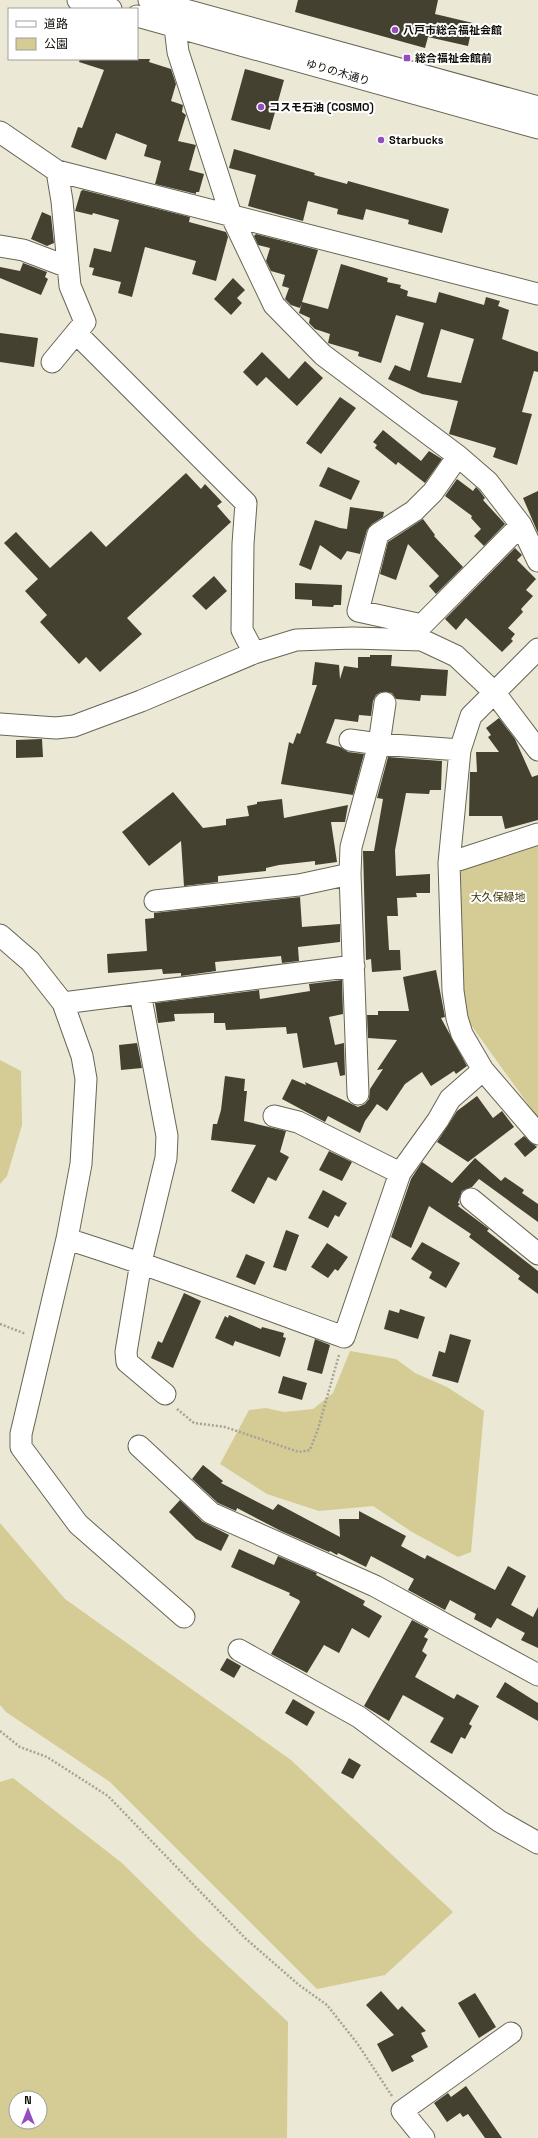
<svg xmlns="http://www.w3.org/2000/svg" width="538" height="2138" font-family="'Space Grotesk','Noto Sans JP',sans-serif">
	<rect width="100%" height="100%" fill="#ebe8d5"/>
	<!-- green -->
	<path fill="#d4cb95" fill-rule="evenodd" d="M 538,841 L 538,1118 L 471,1025 L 464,1004 L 457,876 L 461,866 Z
		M 0,1060 L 21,1071 L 22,1125 L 7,1176 L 0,1184 Z
		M 350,1351 L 396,1359 L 415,1373 L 447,1387 L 484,1411 L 471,1552 L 458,1557 L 412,1532 L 373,1506 L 319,1511 L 267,1494 L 220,1464 L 249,1410 L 266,1408 L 284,1412 L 313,1409 L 333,1393 Z
		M 0,1523 L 65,1599 L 291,1760 L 453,1912 L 385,1975 L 317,1989 L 110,1782 L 6,1712 L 0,1705 Z
		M 13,1778 L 122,1863 L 198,1938 L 288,2022 L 287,2138 L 0,2138 L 0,1782 ZM 16,2098 L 40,2098 L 40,2122 L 16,2122 Z"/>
	<!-- building -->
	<path fill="#444131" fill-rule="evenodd" d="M 298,0 L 438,0 L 435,14 L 473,23 L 468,46 L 428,37 L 425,48 L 295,12 Z
		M 80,59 L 150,59 L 149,62 L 171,69 L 176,84 L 171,101 L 183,105 L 182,112 L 186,115 L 178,141 L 196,145 L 189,170 L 204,174 L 199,192 L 196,192 L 196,194 L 155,184 L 161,161 L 144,156 L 147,145 L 116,133 L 106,160 L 71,147 L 78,127 L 82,128 L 104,70 L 79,62 Z
		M 245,69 L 284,80 L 270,130 L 231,120 Z
		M 234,149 L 315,173 L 314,175 L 347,184 L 348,181 L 449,209 L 442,233 L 408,224 L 409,220 L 366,209 L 363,220 L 337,214 L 338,209 L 308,201 L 303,221 L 248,206 L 256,175 L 229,168 Z
		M 83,190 L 190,217 L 189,222 L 226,232 L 228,237 L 216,281 L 192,274 L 196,261 L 145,247 L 132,297 L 118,293 L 121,282 L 92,275 L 94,268 L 89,267 L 94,248 L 111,252 L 119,220 L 93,213 L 92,215 L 75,211 L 81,191 Z
		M 42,212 L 51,216 L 54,243 L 47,246 L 31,239 Z
		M 256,234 L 318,250 L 302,302 L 328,309 L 341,264 L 388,278 L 387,282 L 401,285 L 400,288 L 408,291 L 407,296 L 436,303 L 439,292 L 484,305 L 486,297 L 500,301 L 498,306 L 509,310 L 502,339 L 538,352 L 538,372 L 534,371 L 522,412 L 532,414 L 517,465 L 493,457 L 496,448 L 449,434 L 458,401 L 422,394 L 388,379 L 395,365 L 410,371 L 424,323 L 396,315 L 381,363 L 358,356 L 359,352 L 328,343 L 330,334 L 315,329 L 309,323 L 310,318 L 299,313 L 302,303 L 300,308 L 291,305 L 285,299 L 289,288 L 282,286 L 285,275 L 271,271 L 266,261 L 270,248 L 258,245 L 254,236 ZM 441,329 L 474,339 L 461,383 L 427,377 Z
		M 23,263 L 47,272 L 45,277 L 48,279 L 41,295 L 0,278 L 0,267 L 20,271 Z
		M 233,278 L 245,290 L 237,298 L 242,303 L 231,315 L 214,299 Z
		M 0,333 L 38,338 L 34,367 L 0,362 Z
		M 262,352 L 289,379 L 305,361 L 323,378 L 297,406 L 266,377 L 257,386 L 243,372 Z
		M 340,397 L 356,408 L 321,454 L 306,443 Z
		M 383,430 L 421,461 L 429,451 L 442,459 L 425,483 L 398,462 L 396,465 L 375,448 L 377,445 L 373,442 Z
		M 328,467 L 360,481 L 351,500 L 319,486 Z
		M 186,473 L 201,489 L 205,484 L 222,502 L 217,506 L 231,522 L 127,618 L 142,634 L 100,672 L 86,657 L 79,664 L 40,622 L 47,615 L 25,591 L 38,579 L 4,543 L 16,532 L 50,568 L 91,531 L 106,547 Z
		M 457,479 L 473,491 L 476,487 L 479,490 L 485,498 L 483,500 L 505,524 L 484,546 L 474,536 L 481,529 L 471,518 L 472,516 L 445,496 Z
		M 538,491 L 538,533 L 523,498 Z
		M 350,507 L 384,512 L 383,517 L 372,524 L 367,530 L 360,554 L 347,551 L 341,560 L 320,545 L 311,570 L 299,565 L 315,520 L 340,528 L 347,529 Z
		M 423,519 L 435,535 L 434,536 L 463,567 L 436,594 L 429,586 L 439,576 L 408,544 L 396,580 L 380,574 L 388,542 Z
		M 515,548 L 522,555 L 517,560 L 536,579 L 526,590 L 533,596 L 521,609 L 523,612 L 508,628 L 515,634 L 511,639 L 513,641 L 502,652 L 466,618 L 456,630 L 445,619 Z
		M 214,576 L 227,591 L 206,610 L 192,596 Z
		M 295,583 L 342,585 L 341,605 L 334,605 L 333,607 L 312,606 L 312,600 L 295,599 Z
		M 370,655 L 392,655 L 391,666 L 448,670 L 446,696 L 421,695 L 420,701 L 396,699 L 392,693 L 381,692 L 376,695 L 373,701 L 371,716 L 359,715 L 358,722 L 335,719 L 326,743 L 340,747 L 348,752 L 364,754 L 353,795 L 281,784 L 289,742 L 293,744 L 297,733 L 300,734 L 317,685 L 312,685 L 315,662 L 339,665 L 340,679 L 344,666 L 358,668 L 358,657 L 370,657 Z
		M 499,718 L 515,739 L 532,777 L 538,775 L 538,820 L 505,829 L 502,816 L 469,816 L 470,772 L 477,772 L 476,752 L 499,752 L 488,737 L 491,735 L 486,728 Z
		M 42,739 L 43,757 L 16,758 L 16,740 Z
		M 388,757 L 442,761 L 441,790 L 430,790 L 429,794 L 406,793 L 395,850 L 396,876 L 430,874 L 430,893 L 416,893 L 417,897 L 397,898 L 398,916 L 387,916 L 389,950 L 400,950 L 401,970 L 372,972 L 371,959 L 366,960 L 363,851 L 374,851 L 383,799 L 377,798 Z
		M 173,792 L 203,828 L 226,825 L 226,819 L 249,816 L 247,806 L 257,804 L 257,802 L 282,799 L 284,818 L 348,805 L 345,822 L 331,822 L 337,862 L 315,865 L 315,861 L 279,865 L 266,868 L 266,871 L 218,876 L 218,882 L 184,886 L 181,841 L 149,866 L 122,832 Z
		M 300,897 L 302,927 L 340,924 L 340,942 L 298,947 L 299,961 L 282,963 L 281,956 L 215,962 L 216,971 L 181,976 L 181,973 L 163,974 L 162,969 L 108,973 L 107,954 L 147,951 L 145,919 L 154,918 L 154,913 Z
		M 436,970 L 445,1017 L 441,1018 L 467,1066 L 456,1074 L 454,1071 L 431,1086 L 422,1072 L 405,1084 L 387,1111 L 377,1104 L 365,1121 L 360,1133 L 328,1116 L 325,1122 L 282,1099 L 292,1079 L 306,1085 L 305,1082 L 358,1107 L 365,1104 L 369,1099 L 370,1089 L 383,1069 L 377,1070 L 397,1040 L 368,1038 L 367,1015 L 378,1015 L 378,1011 L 409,1011 L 403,977 Z
		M 342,980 L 343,1014 L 329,1017 L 335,1045 L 344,1043 L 345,1075 L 340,1076 L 337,1062 L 303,1068 L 297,1033 L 287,1034 L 286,1027 L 226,1030 L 225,1023 L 214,1023 L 214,1013 L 174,1014 L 175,1021 L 158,1023 L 155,1003 L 259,990 L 260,999 L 310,991 L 309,984 Z
		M 137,1043 L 142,1068 L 121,1070 L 119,1045 Z
		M 225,1076 L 245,1079 L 244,1091 L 247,1091 L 244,1121 L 286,1131 L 280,1152 L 289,1157 L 276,1181 L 268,1177 L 254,1204 L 231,1191 L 256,1145 L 211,1140 L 213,1124 L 217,1124 L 221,1110 Z
		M 477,1096 L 493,1118 L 502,1111 L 514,1127 L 468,1162 L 437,1142 L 457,1111 Z
		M 524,1136 L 537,1147 L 525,1157 L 514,1144 Z
		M 329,1151 L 352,1162 L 342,1181 L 319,1170 Z
		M 475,1158 L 501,1181 L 505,1177 L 524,1190 L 522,1193 L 538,1204 L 538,1222 L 479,1179 L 472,1187 L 462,1191 L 458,1203 L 460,1204 L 458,1206 L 489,1229 L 487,1231 L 538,1271 L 538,1294 L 518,1279 L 520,1276 L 469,1237 L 471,1234 L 429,1206 L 411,1248 L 391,1237 L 411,1179 L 422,1162 L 452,1183 Z
		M 323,1190 L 347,1203 L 339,1217 L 335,1215 L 328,1228 L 308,1218 Z
		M 286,1230 L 299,1235 L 286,1271 L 273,1267 Z
		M 422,1242 L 460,1263 L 446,1288 L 429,1278 L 432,1272 L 411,1259 Z
		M 327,1243 L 348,1257 L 338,1271 L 335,1269 L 328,1278 L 311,1267 Z
		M 246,1254 L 265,1262 L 255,1285 L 236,1277 Z
		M 184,1293 L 201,1301 L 173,1368 L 151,1358 L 158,1341 L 162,1343 Z
		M 400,1309 L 425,1317 L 418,1339 L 384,1329 L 389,1310 L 399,1313 Z
		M 229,1315 L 261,1329 L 262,1327 L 284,1333 L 283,1337 L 286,1338 L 280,1357 L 235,1341 L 233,1346 L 215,1338 L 225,1316 L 228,1318 Z
		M 450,1334 L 471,1340 L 458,1383 L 432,1376 L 439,1351 L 445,1353 Z
		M 315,1339 L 330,1345 L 322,1374 L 307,1370 Z
		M 283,1376 L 307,1383 L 302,1400 L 278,1393 Z
		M 203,1465 L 223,1481 L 221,1483 L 273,1510 L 278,1504 L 340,1537 L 339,1519 L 359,1519 L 359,1511 L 406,1536 L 401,1546 L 425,1559 L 427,1555 L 495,1590 L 508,1566 L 526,1576 L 511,1605 L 533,1617 L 538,1607 L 538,1648 L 521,1640 L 525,1633 L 497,1618 L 491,1628 L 474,1619 L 476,1614 L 450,1600 L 445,1610 L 408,1590 L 414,1579 L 371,1556 L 366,1567 L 338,1553 L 337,1555 L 330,1551 L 329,1552 L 281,1531 L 237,1508 L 236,1511 L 218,1503 L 192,1479 Z
		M 180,1500 L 203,1522 L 229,1535 L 221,1551 L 196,1539 L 169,1512 Z
		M 239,1549 L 274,1565 L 278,1556 L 317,1573 L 316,1575 L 365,1601 L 363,1605 L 382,1616 L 369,1638 L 352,1628 L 339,1653 L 324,1645 L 307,1673 L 271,1654 L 300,1602 L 299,1600 L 289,1595 L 290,1593 L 231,1567 Z
		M 412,1620 L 429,1629 L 424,1637 L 428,1639 L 422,1651 L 427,1655 L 415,1677 L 454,1699 L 457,1694 L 479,1706 L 469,1724 L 472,1726 L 465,1739 L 461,1737 L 452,1754 L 430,1742 L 444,1718 L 403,1695 L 389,1721 L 364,1706 Z
		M 227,1658 L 241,1666 L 234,1678 L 220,1670 Z
		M 505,1682 L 538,1703 L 538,1721 L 496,1697 Z
		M 293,1699 L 315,1712 L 307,1726 L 285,1713 Z
		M 349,1758 L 361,1765 L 353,1779 L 341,1773 Z
		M 381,1991 L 398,2010 L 402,2006 L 426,2031 L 421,2033 L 428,2047 L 411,2056 L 414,2061 L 392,2072 L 377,2044 L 394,2035 L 366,2005 Z
		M 475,1993 L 496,2027 L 479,2038 L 458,2003 Z
		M 466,2086 L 502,2138 L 485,2138 L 468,2114 L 463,2117 L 460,2113 L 447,2122 L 434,2103 L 448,2093 L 451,2097 Z"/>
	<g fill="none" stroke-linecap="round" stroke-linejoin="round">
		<!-- minor casing -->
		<g stroke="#686554" stroke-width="23">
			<path id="minor" d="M 78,0 L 111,9
				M 149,0 L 538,107
				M 179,9 L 175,27 L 178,52 L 231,215 L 274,305 L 323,355 L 458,456 L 488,482 L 521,525 L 538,561
				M 137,16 L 538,128
				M 0,132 L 57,171 L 538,294
				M 0,246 L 23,250 L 68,267
				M 76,333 L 246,503 L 243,544 L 242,630 L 254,653
				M 52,362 L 85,322 L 70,286 L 62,201 L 57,171
				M 458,456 L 433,492 L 414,511 L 378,534 L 358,611 L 422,625 L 521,525
				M 538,649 L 471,716 L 460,750 L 449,863 L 453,991 L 457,1018 L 462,1034 L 483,1070 L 538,1134
				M 0,724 L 56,728 L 74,726 L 141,701 L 254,653 L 296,640 L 353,638 L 422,640 L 456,656 L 494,692 L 538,750
				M 350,740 L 379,744 L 460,750
				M 449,863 L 538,834
				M 155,901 L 299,885 L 350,874
				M 0,935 L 30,961 L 63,1003 L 82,1056 L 86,1079 L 81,1164 L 67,1239 L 21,1434 L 21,1447 L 78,1524 L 184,1617
				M 140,993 L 167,1136 L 166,1158 L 141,1262 L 126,1352 L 127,1362 L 165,1394
				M 63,1003 L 354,966
				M 358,1094 L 350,874 L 351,847 L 379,744 L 385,703
				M 274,1116 L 298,1122 L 400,1173
				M 471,1199 L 538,1254
				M 67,1239 C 161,1268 252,1304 344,1337 L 400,1173 L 438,1120 L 450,1099 L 483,1070
				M 139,1446 L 211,1513 L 375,1586 L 538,1675
				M 239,1650 L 359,1717 L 499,1821 L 538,1843
				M 424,2138 L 402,2111 L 511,2033"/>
		</g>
		<!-- path -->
		<path stroke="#a5a394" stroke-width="2.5" stroke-dasharray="2 2" stroke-linecap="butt" d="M 0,1324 L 26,1334
			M 177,1409 L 194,1423 L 225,1427 L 299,1452 L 310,1450 L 318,1429 L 339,1355
			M 0,1731 L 20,1747 L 47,1757 L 108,1796 L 245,1938 L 299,1985 L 327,2005 L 357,2043 L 392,2096"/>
		<!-- minor -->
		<use href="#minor" stroke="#fff" stroke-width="21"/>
	</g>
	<!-- markers -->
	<g fill="#934cbf" stroke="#fff" stroke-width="1.5">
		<circle cx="395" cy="30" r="4"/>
		<rect x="403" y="54" width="8" height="8" rx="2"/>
		<circle cx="261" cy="107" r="4"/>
		<circle cx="381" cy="140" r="4"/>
	</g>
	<g text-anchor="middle" stroke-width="4" stroke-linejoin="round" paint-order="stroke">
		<!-- poi labels -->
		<g font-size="11" font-weight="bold" fill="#0f0e08" stroke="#fff" text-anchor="start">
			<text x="403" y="34">八戸市総合福祉会館</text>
			<text x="415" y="62">総合福祉会館前</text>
			<text x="269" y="111">コスモ石油 (COSMO)</text>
			<text x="389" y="144">Starbucks</text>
		</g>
		<!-- street labels -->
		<g font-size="11" fill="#0f0e08" stroke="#fff">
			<text transform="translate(338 72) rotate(16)" y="4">ゆりの木通り</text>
		</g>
		<!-- park labels -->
		<g font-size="11" fill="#403802" stroke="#fff">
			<text x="498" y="901">大久保緑地</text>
		</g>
	</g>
	<!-- legend -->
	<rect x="8" y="8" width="130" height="52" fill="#ffffff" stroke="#9f9f9c"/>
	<rect x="16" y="21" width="20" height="6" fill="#ffffff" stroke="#9f9f9c"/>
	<text x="44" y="28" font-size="12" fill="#0f0e08">道路</text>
	<rect x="16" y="38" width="20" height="12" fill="#d4cb95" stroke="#9f9f9c"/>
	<text x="44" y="48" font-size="12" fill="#0f0e08">公園</text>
	<!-- north arrow -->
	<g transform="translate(28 2110)"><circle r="19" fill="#ffffff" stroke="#9f9f9c"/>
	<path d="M0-3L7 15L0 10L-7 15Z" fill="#934cbf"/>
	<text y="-6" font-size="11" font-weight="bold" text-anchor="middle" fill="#0f0e08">N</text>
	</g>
</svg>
